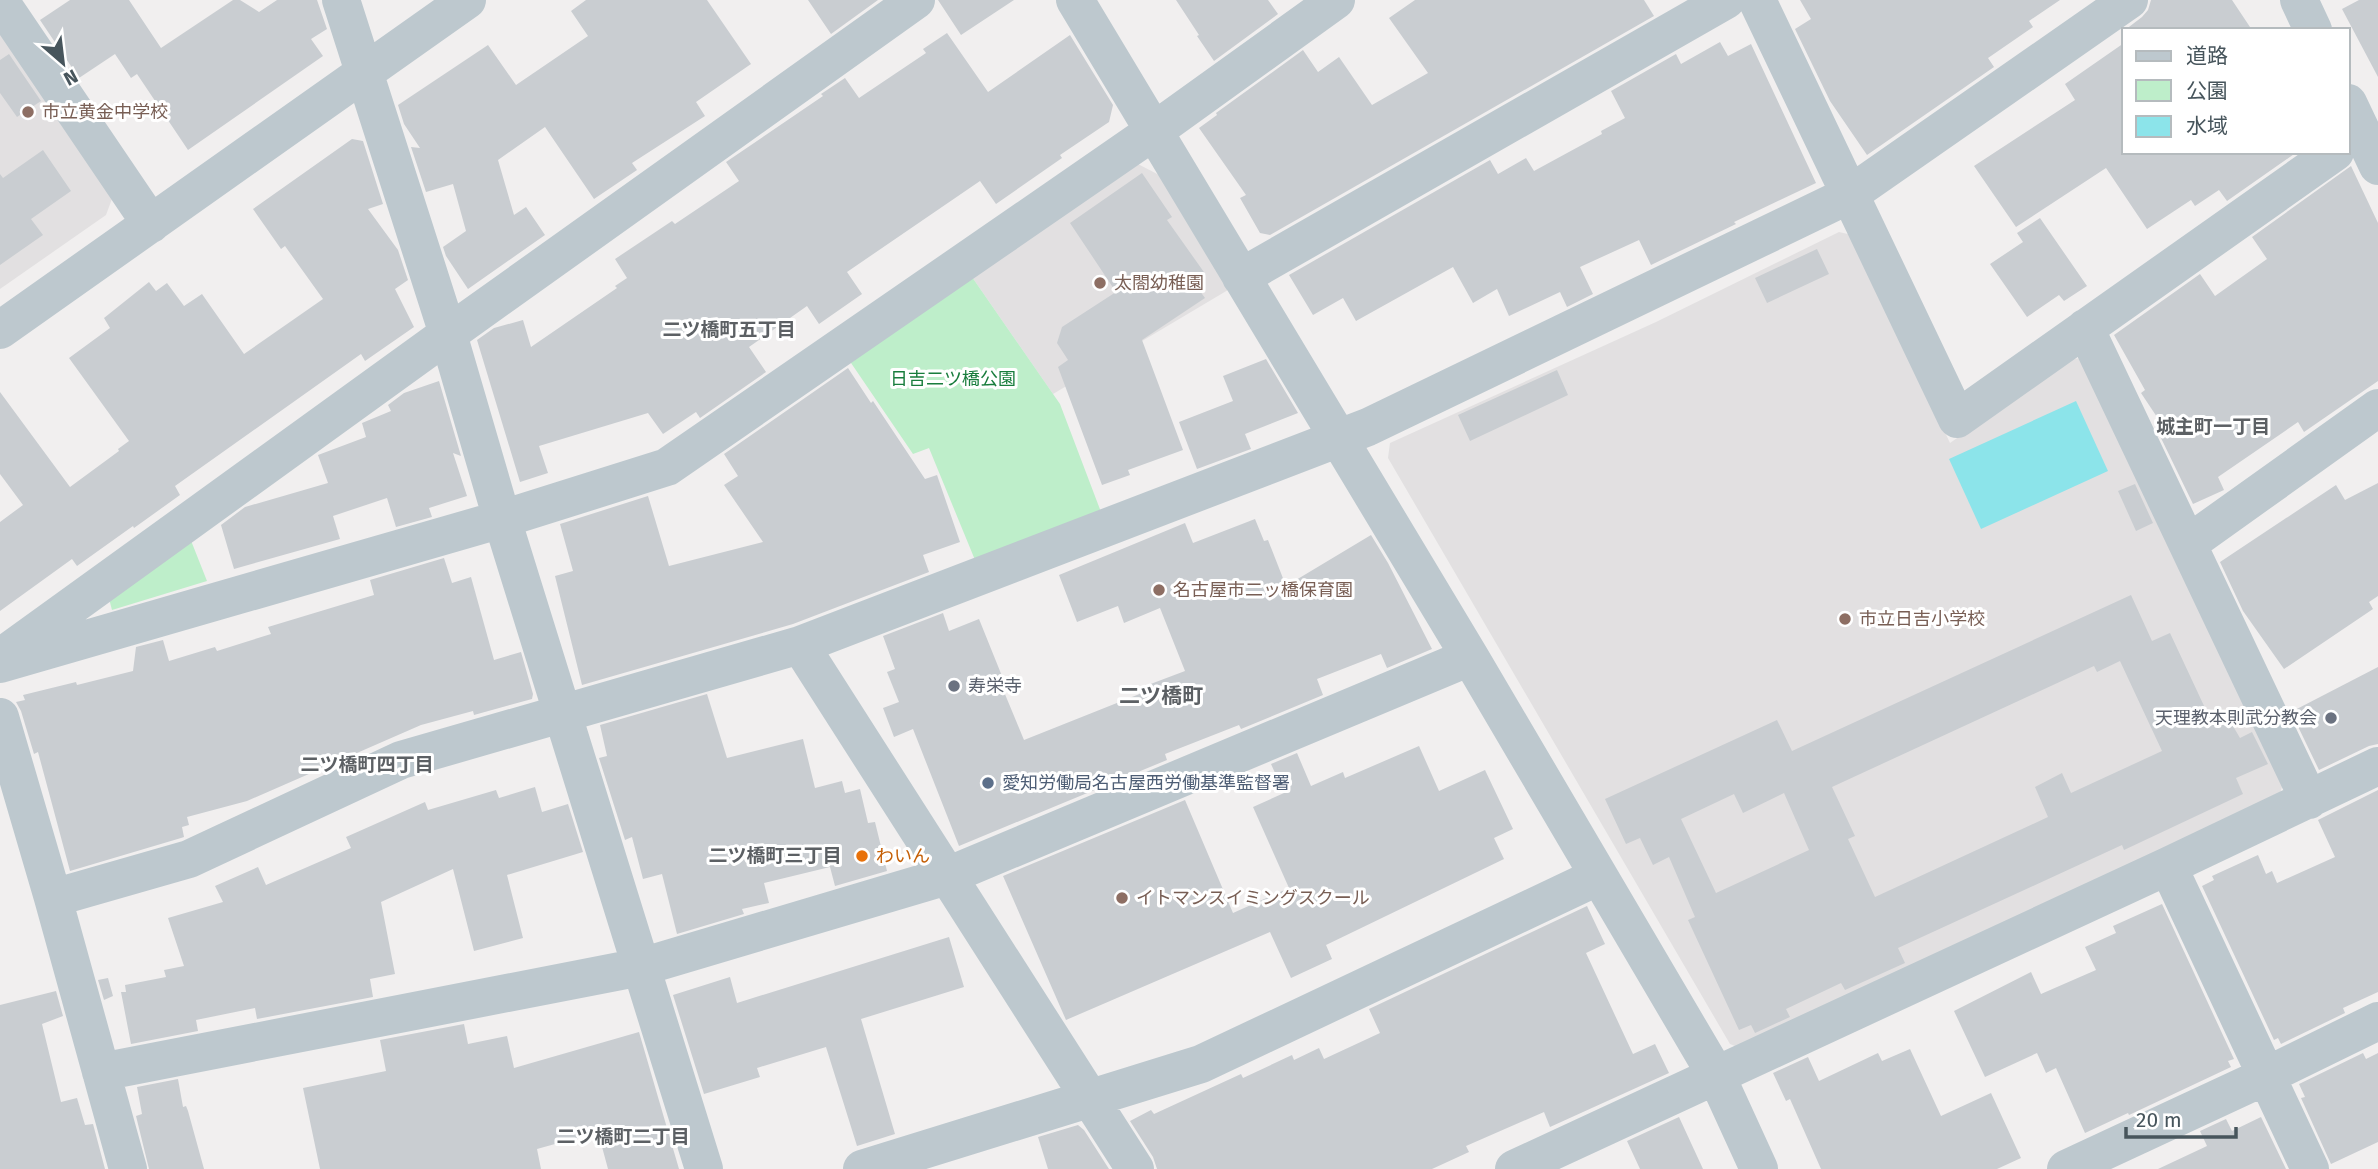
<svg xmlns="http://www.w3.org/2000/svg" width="2378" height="1169" font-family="'Fira Sans','Noto Sans JP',sans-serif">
	<rect width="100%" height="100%" fill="#f1efef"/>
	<!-- education -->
	<path fill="#e2e0e1" d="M 0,28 L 113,196 L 106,215 L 0,289 Z
		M 1134,162 L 1163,177 L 1228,290 L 1053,394 L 972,277 Z
		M 1839,232 L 1852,235 L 1950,443 L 2070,359 L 2087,358 L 2284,781 L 2280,793 L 1740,1048 L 1730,1044 L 1388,458 L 1390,443 L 1656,322 Z"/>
	<!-- green -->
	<path fill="#beeeca" d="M 972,277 L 1060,404 L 1101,512 L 975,560 L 929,448 L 913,454 L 849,360 Z
		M 188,533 L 207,581 L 112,610 L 107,591 Z"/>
	<!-- water -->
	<path fill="#8ce4ea" d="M 2076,401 L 2108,471 L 1981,529 L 1949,459 Z"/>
	<!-- building -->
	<path fill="#c9cdd1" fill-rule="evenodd" d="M 70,0 L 129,0 L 161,48 L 233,0 L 240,0 L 259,12 L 277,0 L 317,0 L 327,29 L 311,39 L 323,56 L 188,150 L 137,74 L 131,78 L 115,54 L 79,78 L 40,20 Z
		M 586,0 L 707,0 L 751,64 L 696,102 L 705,116 L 632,163 L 637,170 L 594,199 L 545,127 L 498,160 L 514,215 L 526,207 L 545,235 L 468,289 L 446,256 L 443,247 L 466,231 L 453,184 L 426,192 L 411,147 L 420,148 L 404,124 L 398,105 L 488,45 L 516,85 L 588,36 L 571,11 Z
		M 808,0 L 878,0 L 831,34 Z
		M 938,0 L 1014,0 L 961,35 Z
		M 1176,0 L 1268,0 L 1278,14 L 1214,61 L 1197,36 L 1199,35 Z
		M 1415,0 L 1644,0 L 1654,16 L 1270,235 L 1260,233 L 1240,198 L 1246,195 L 1199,128 L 1217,115 L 1216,113 L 1303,50 L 1318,72 L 1339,57 L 1372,105 L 1428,73 L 1389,18 Z
		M 1800,0 L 2060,0 L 2029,21 L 2033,27 L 1988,58 L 1994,67 L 1867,155 L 1830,101 L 1795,29 L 1811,19 Z
		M 2151,0 L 2232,0 L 2252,30 L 2125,30 L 2142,17 L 2148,10 Z
		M 2359,0 L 2378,0 L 2378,77 L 2342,9 Z
		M 947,33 L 988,92 L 1070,35 L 1113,105 L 1109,122 L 1060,155 L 1062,158 L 996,204 L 980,181 L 847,272 L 862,294 L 819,324 L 807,306 L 749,347 L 766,372 L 700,418 L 696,412 L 663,434 L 648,413 L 539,446 L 548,473 L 520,482 L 477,340 L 494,328 L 523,320 L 531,347 L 617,288 L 615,286 L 627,278 L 615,259 L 672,221 L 675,224 L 739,181 L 726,162 L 823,96 L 821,94 L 845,78 L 859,98 L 926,53 L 923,49 Z
		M 1720,42 L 1728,56 L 1751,44 L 1816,183 L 1734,222 L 1736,224 L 1651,265 L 1639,240 L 1580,267 L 1593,294 L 1567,307 L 1560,292 L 1509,316 L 1497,289 L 1473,303 L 1453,267 L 1356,321 L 1343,298 L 1313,315 L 1289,275 L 1490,160 L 1498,174 L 1526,158 L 1534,171 L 1602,134 L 1601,131 L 1625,118 L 1611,91 L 1676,54 L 1681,64 Z
		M 2124,43 L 2124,152 L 2297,152 L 2227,201 L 2219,190 L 2195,206 L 2191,200 L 2147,229 L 2106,168 L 2016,227 L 1974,166 L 2075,100 L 2065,84 Z
		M 9,54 L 41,101 L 17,117 L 0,93 L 0,60 Z
		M 352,139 L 363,141 L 383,204 L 368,209 L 398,250 L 408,280 L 395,289 L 414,327 L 365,361 L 361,354 L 175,486 L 180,495 L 134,528 L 133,526 L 77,566 L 72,559 L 0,611 L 0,522 L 23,505 L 0,474 L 0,392 L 70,487 L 119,451 L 118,449 L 129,441 L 69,358 L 110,328 L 104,318 L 149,282 L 156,291 L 167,283 L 184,306 L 202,294 L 244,354 L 323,299 L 285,246 L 281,249 L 253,209 Z
		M 43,150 L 71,191 L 31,219 L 43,235 L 0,265 L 0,174 L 3,178 Z
		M 2351,166 L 2378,223 L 2378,381 L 2304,432 L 2298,422 L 2218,477 L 2224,490 L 2193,504 L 2160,436 L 2167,432 L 2141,393 L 2145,390 L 2114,335 L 2200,274 L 2215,296 L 2267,259 L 2252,237 Z
		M 1142,173 L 1172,217 L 1167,220 L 1206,275 L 1194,283 L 1205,298 L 1142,340 L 1183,450 L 1128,470 L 1130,475 L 1102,485 L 1058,367 L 1068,360 L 1057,343 L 1062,327 L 1116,292 L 1070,223 Z
		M 2040,218 L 2087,286 L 2064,301 L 2059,295 L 2027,317 L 1990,264 L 2023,242 L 2017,233 Z
		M 1817,249 L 1829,274 L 1767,303 L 1755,278 Z
		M 1266,359 L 1298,413 L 1245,434 L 1251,449 L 1197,469 L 1179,422 L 1233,401 L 1223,376 Z
		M 848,368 L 871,403 L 873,401 L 925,479 L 937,475 L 960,542 L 923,555 L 929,572 L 793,624 L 582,685 L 555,576 L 573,571 L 560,524 L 648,496 L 669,566 L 763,542 L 724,485 L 738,476 L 724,454 Z
		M 1557,370 L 1568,395 L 1470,441 L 1458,415 Z
		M 439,381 L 461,456 L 453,453 L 467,496 L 429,508 L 432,517 L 396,527 L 387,498 L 333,516 L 340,539 L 234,569 L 221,525 L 245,507 L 328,483 L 318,455 L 366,437 L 362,423 L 391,411 L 388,405 L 404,393 Z
		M 2378,483 L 2378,596 L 2369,602 L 2373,609 L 2284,669 L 2243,611 L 2220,562 L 2336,485 L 2345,500 Z
		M 2135,484 L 2153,523 L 2136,531 L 2118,491 Z
		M 1255,519 L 1264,541 L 1268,540 L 1286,586 L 1371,535 L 1388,563 L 1432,649 L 1387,668 L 1381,654 L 1317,679 L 1323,695 L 1241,729 L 1239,725 L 1165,754 L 1167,760 L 959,846 L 913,729 L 894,737 L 883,708 L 899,702 L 887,672 L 895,669 L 883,636 L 943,613 L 949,631 L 979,619 L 1006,686 L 1002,687 L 1024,740 L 1142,693 L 1140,688 L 1185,671 L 1160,608 L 1124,623 L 1118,606 L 1077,622 L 1059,575 L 1185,523 L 1193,543 Z
		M 444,558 L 452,583 L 471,577 L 494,660 L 521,652 L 533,694 L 532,699 L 474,715 L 473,711 L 421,725 L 247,801 L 187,817 L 189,825 L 182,827 L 184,837 L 181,838 L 70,871 L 38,752 L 34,754 L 21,711 L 16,702 L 25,700 L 23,695 L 76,682 L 77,685 L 133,671 L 136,647 L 163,640 L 169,661 L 215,647 L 217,651 L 271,634 L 268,627 L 374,595 L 370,580 Z
		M 2131,595 L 2152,641 L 2170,633 L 2212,723 L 2227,716 L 2240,738 L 2252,732 L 2268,764 L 2236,778 L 2243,794 L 2124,850 L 2122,845 L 1898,948 L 1905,963 L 1845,990 L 1841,983 L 1786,1009 L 1790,1017 L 1755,1033 L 1751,1025 L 1739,1030 L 1688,920 L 1695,917 L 1669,857 L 1653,865 L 1640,838 L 1626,844 L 1605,799 L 1777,720 L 1792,751 ZM 2120,661 L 2162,751 L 2071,793 L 2062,773 L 2035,787 L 2048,817 L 1875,897 L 1848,839 L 1855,836 L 1832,787 L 2094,666 L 2097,672 ZM 1784,793 L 1809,850 L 1716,893 L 1681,819 L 1734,794 L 1743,813 Z
		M 2378,667 L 2378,744 L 2369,746 L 2319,770 L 2291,712 Z
		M 707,694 L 727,758 L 803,739 L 815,788 L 842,781 L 845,793 L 860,789 L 868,823 L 875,822 L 887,871 L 835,886 L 830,867 L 764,883 L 769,903 L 742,909 L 744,914 L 677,934 L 662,874 L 643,879 L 632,837 L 625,840 L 599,758 L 607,756 L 600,725 Z
		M 1419,746 L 1439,791 L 1485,770 L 1513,829 L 1494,838 L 1504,859 L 1326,945 L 1332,959 L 1291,978 L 1270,932 L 1066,1020 L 1003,876 L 1185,800 L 1233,913 L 1289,888 L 1253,807 L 1284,793 L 1271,764 L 1297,753 L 1311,786 L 1343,772 L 1345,778 Z
		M 535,787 L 542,812 L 568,804 L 583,852 L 507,875 L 523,938 L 474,951 L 453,869 L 381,902 L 395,974 L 370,979 L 373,997 L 257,1019 L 255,1008 L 196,1020 L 198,1031 L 131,1044 L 121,992 L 126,992 L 125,985 L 166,977 L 164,970 L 184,966 L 168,918 L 223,902 L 215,886 L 258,867 L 266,885 L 351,848 L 346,837 L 425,802 L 428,810 L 496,790 L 499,798 Z
		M 2378,790 L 2378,992 L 2343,1008 L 2345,1013 L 2281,1044 L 2278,1038 L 2274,1040 L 2202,886 L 2214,880 L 2212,876 L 2258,855 L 2266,874 L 2272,871 L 2277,883 L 2335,857 L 2318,820 Z
		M 2162,904 L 2234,1059 L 2228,1061 L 2231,1067 L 2129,1115 L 2128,1113 L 2085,1133 L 2056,1068 L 2046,1073 L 2037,1053 L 1985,1077 L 1954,1011 L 2031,972 L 2041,994 L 2096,970 L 2085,947 L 2116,933 L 2113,926 Z
		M 1587,906 L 1605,944 L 1586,953 L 1633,1054 L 1655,1044 L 1669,1073 L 1550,1127 L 1544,1112 L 1466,1146 L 1469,1152 L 1432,1169 L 1157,1169 L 1153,1157 L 1130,1121 L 1151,1110 L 1154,1114 L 1241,1074 L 1243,1078 L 1292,1055 L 1294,1060 L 1319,1048 L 1324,1059 L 1380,1033 L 1369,1009 Z
		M 949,937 L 964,987 L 861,1019 L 895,1134 L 857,1146 L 826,1047 L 757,1068 L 760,1077 L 704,1094 L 673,995 L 730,977 L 737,1003 Z
		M 108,978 L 113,996 L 104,1000 L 98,980 Z
		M 56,991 L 63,1016 L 42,1024 L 61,1102 L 77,1098 L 85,1125 L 93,1124 L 105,1169 L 0,1169 L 0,1005 Z
		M 464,1024 L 468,1044 L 507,1036 L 514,1068 L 639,1032 L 679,1169 L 608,1169 L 598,1132 L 537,1149 L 541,1169 L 320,1169 L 303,1088 L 386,1071 L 380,1040 Z
		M 1910,1049 L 1941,1116 L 1991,1093 L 2021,1158 L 1997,1169 L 1821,1169 L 1790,1099 L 1786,1101 L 1773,1073 L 1808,1057 L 1819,1081 L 1878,1053 L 1882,1061 Z
		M 2363,1053 L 2366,1059 L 2378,1053 L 2378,1142 L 2331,1164 L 2301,1098 L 2305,1097 L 2299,1084 Z
		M 178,1079 L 183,1107 L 186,1106 L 188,1111 L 204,1169 L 149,1169 L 136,1116 L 142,1114 L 137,1087 Z
		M 1679,1117 L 1703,1169 L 1640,1169 L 1627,1141 Z
		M 2261,1117 L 2286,1169 L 2158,1169 L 2207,1146 L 2200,1131 L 2226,1119 L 2232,1131 Z
		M 1078,1125 L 1084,1130 L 1109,1169 L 1048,1169 L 1038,1137 Z"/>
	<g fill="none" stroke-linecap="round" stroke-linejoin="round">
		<!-- minor -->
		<path stroke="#bdc8ce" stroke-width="38" d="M 341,0 L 448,334 L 502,519 L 704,1169
			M 1075,0 L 1470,657 L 1716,1075 L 1759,1169
			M 1757,0 L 1957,419 L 2335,152
			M 2299,0 L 2313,30
			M 0,1 L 151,224
			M 2348,103 L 2378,166
			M 1241,277 L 1726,0
			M 2085,328 L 2309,800
			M 0,330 L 467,0
			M 2189,543 L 2378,408
			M 800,645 L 1135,1169
			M 8,652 L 448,334 L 916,0
			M 0,664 L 502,519 L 667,467 L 1154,131 L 1336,0
			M 0,717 L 53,898 L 128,1169
			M 2168,866 L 2310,1169
			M 53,898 L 189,859 L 401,760 L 800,645 L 1368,427 L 1849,195 L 2129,0
			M 101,1072 L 641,967 L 947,876 L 1470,657
			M 862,1169 L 1201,1064 L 1599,876
			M 1514,1169 L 2168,866 L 2378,766
			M 2066,1169 L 2266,1076 L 2378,1021"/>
	</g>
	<!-- markers -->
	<g fill="#8d6e63" stroke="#fff" stroke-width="2.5">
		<circle cx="28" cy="112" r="7"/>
		<circle cx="1100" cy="283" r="7"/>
		<circle cx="1159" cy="590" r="7"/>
		<circle cx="1845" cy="619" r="7"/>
		<circle cx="1122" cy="898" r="7"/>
	</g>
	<g fill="#6b7280" stroke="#fff" stroke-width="2.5">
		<circle cx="954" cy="686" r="7"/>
		<circle cx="2331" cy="718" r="7"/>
	</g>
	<circle fill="#5c6f8a" stroke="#fff" stroke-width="2.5" cx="988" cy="783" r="7"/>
	<circle fill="#e8710a" stroke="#fff" stroke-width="2.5" cx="862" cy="856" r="7"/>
	<g text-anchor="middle" stroke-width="6" stroke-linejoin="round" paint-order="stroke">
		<!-- education labels -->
		<g font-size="18" fill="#785e54" stroke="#fff" text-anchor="start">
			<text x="42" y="118">市立黄金中学校</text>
			<text x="1114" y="289">太閤幼稚園</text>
			<text x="1173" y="596">名古屋市二ッ橋保育園</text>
			<text x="1859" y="625">市立日吉小学校</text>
			<text x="1136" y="904">イトマンスイミングスクール</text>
		</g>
		<!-- park labels -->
		<g font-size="18" fill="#197d3d" stroke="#fff">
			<text x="953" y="385">日吉二ツ橋公園</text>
		</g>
		<!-- worship labels -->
		<g font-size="18" fill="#5b616d" stroke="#fff" text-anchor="start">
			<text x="968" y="692">寿栄寺</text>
			<text x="2317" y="724" text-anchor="end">天理教本則武分教会</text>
		</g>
		<!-- service labels -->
		<g font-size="18" fill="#4e5e75" stroke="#fff" text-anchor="start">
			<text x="1002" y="789">愛知労働局名古屋西労働基準監督署</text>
		</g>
		<!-- food labels -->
		<g font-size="18" fill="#c56008" stroke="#fff" text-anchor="start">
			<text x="876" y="862">わいん</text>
		</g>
		<!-- neighbourhood labels -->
		<g font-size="19" font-weight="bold" fill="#5c6064" stroke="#fff">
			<text x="729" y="336">二ツ橋町五丁目</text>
			<text x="2213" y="433">城主町一丁目</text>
			<text x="367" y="771">二ツ橋町四丁目</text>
			<text x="775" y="862">二ツ橋町三丁目</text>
			<text x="623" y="1143">二ツ橋町二丁目</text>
		</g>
		<!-- quarter labels -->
		<g font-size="21" font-weight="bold" fill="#5c6064" stroke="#fff">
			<text x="1161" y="703">二ツ橋町</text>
		</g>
	</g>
	<!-- legend -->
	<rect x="2122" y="28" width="228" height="126" fill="#ffffff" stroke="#b5bbbe" stroke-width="2"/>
	<rect x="2136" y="51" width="35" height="10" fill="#bdc8ce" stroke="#b5bbbe" stroke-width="2"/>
	<text x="2186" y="63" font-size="21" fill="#47555c">道路</text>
	<rect x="2136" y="80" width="35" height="21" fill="#beeeca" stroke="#b5bbbe" stroke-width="2"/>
	<text x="2186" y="98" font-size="21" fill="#47555c">公園</text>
	<rect x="2136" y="116" width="35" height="21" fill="#8ce4ea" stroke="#b5bbbe" stroke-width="2"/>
	<text x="2186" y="133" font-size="21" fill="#47555c">水域</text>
	<!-- north arrow -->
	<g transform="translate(63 63) rotate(152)" stroke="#ffffff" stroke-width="5" paint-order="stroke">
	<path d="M0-5L12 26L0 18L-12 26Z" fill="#47555c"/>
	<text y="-10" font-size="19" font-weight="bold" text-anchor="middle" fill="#47555c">N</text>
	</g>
	<!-- scale -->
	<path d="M2126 1127v10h110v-10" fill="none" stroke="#47555c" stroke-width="3.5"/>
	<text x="2136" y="1127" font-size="21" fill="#47555c" stroke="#ffffff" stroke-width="5" paint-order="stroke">20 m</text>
</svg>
